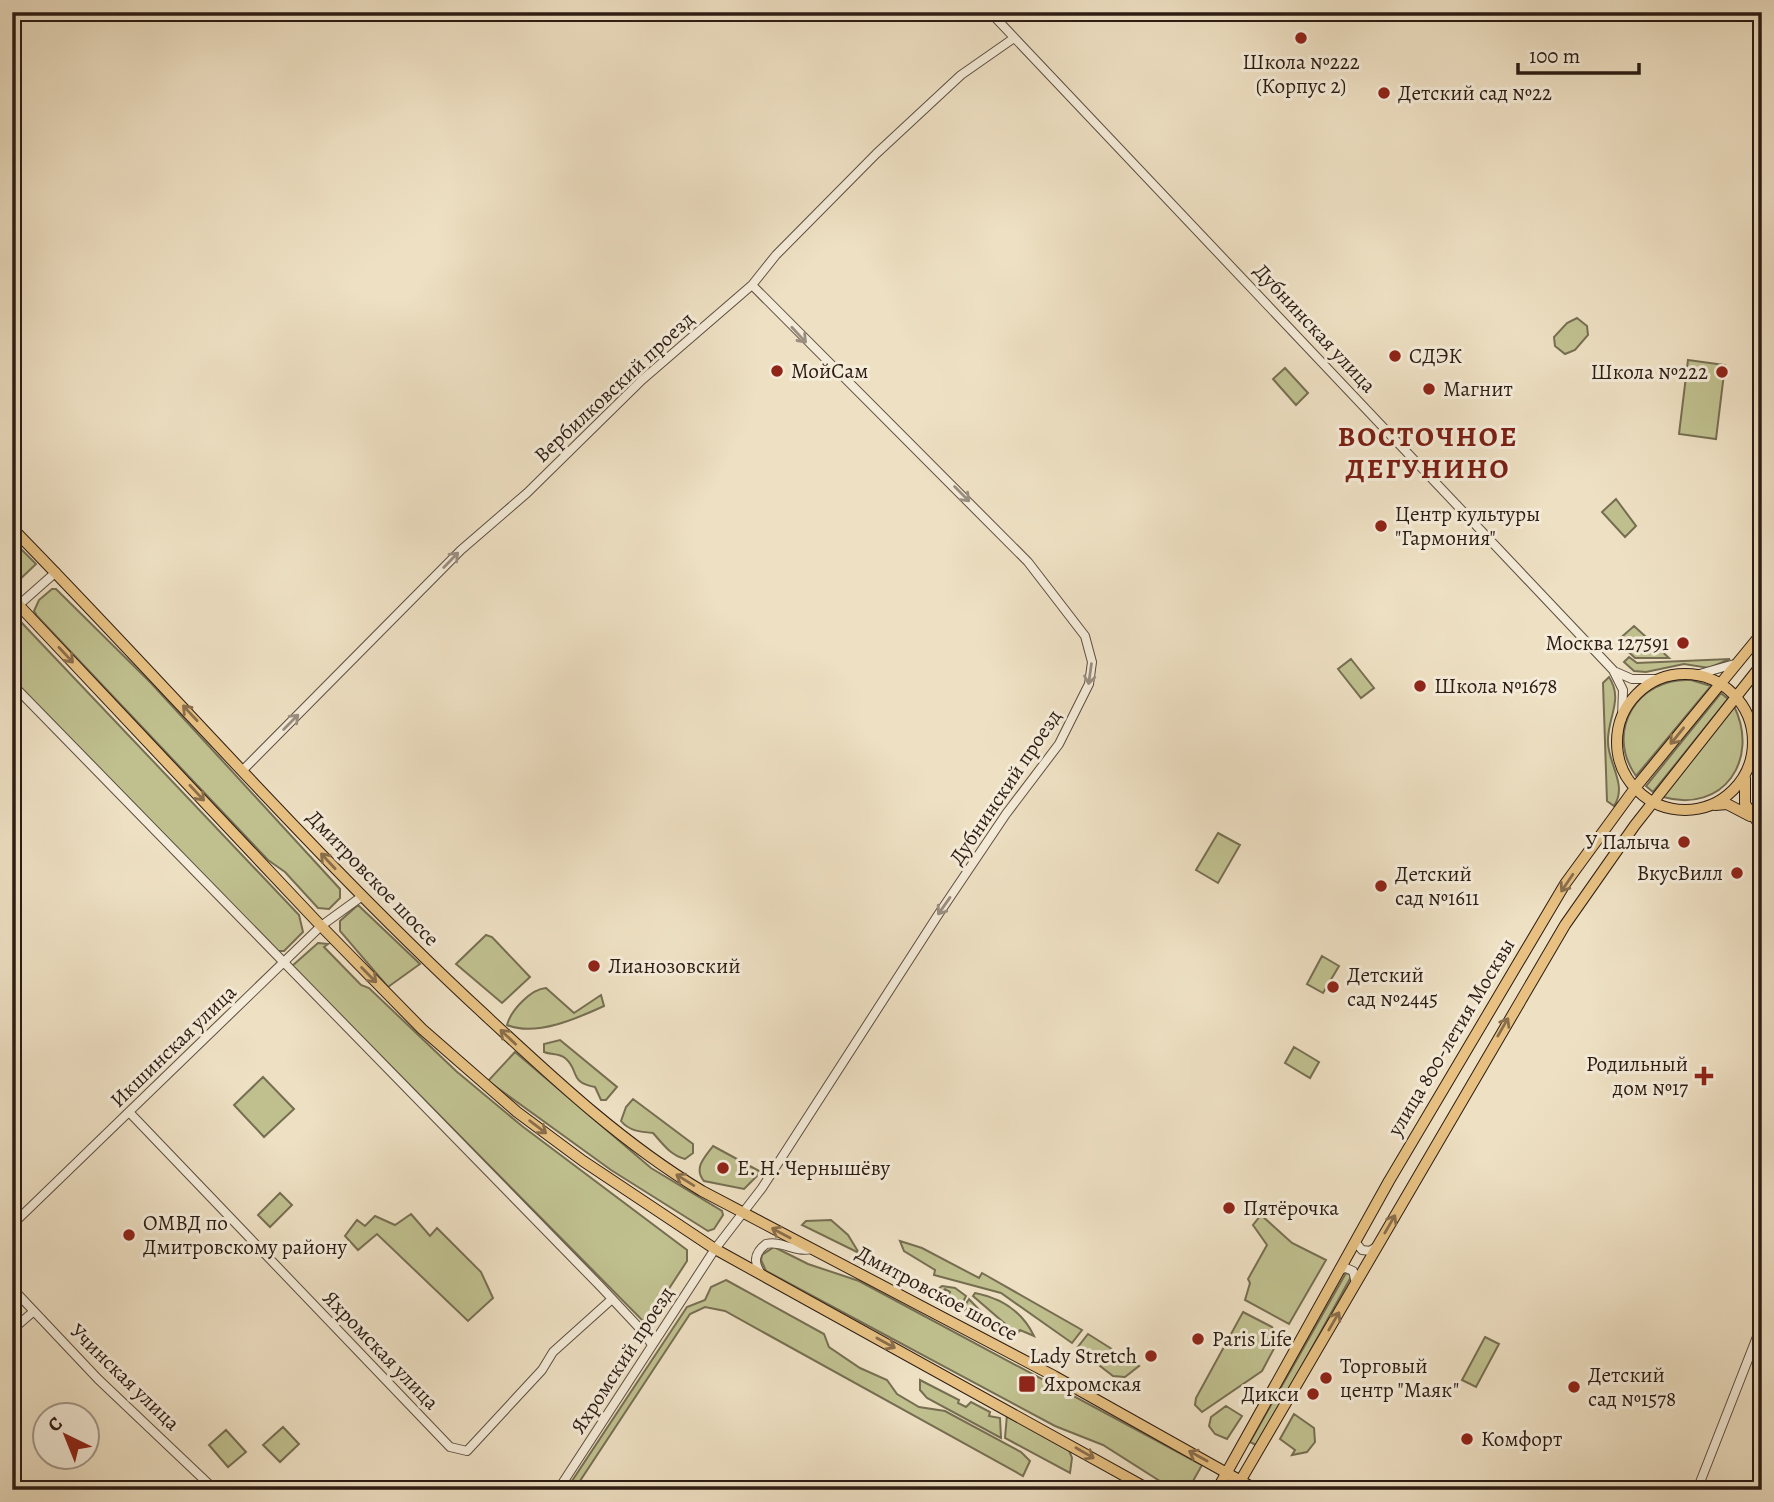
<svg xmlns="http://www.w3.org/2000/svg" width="1774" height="1502" font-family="Alegreya,serif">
	<rect width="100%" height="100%" fill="#eee0c3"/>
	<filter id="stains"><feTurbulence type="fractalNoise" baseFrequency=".00286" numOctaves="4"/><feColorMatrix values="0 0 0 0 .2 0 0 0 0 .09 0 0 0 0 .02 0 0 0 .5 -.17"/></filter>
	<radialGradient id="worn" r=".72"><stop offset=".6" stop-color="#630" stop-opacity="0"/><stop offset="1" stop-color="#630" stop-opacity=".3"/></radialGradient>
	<!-- green -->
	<path fill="#c0c08f" stroke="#766e52" stroke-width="2" d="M 1577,318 L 1587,326 L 1588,335 L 1575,350 L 1565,354 L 1555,346 L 1554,337 L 1567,323 Z
		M 1688,360 L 1725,365 L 1716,439 L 1679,434 Z
		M 1285,368 L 1308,393 L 1296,405 L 1273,379 Z
		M 1616,499 L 1636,526 L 1625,537 L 1602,512 Z
		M 12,540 L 36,564 L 14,585 L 12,583 Z
		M 52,589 L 56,589 L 151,683 L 340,889 L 340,898 L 329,909 L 318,908 L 285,872 L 268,860 L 37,616 L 34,611 L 39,600 Z
		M 21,622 L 299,915 L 303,932 L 284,951 L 278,951 L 12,679 L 12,625 Z
		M 1634,626 L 1669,658 L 1635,658 L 1617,641 Z
		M 1629,657 L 1637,663 L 1730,659 L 1709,668 L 1684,664 L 1646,672 L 1634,671 L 1624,662 Z
		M 1351,659 L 1374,688 L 1361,698 L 1338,669 Z
		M 1609,677 C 1624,700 1607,718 1608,742 C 1608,764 1628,785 1614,806 L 1607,801 L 1603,683 Z
		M 1691,680 L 1711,686 L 1636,776 C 1604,731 1638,677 1691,680 Z
		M 1721,693 L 1728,699 L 1653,792 L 1646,786 Z
		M 1734,706 C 1760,759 1724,814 1663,797 Z
		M 1218,833 L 1240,845 L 1218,883 L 1196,870 Z
		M 358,905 L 420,964 L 388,987 L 340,931 L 340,921 Z
		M 486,935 L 492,937 L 530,977 L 502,1003 L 456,964 Z
		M 318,943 L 328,944 L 324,947 L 361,985 L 369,988 L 456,1071 L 522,1126 L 687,1250 L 687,1261 L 646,1324 L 292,966 Z
		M 1322,956 L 1339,966 L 1323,993 L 1307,984 Z
		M 546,988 L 574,1013 L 601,995 L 604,1006 C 578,1018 536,1037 507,1025 C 511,1010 531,989 546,988 Z
		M 560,1040 L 617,1087 L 606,1100 L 601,1100 L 595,1087 C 568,1082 580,1070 565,1058 C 559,1053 551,1055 544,1052 L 544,1044 Z
		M 1294,1047 L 1319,1062 L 1310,1078 L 1285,1063 Z
		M 515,1052 L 651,1168 L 722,1211 L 723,1215 L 714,1229 L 708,1231 L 611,1170 L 488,1081 Z
		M 263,1077 L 294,1109 L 264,1137 L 234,1105 Z
		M 633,1099 L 693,1144 L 693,1153 L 685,1159 C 670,1155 663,1144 653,1133 C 641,1132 629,1131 621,1121 L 626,1107 Z
		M 713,1146 L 761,1172 L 744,1189 L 704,1181 C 693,1168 705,1157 713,1146 Z
		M 280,1193 L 292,1205 L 270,1227 L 258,1215 Z
		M 411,1214 L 430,1236 L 437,1228 L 481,1272 L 493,1298 L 468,1321 L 377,1234 L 358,1250 L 345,1236 L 357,1220 L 365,1226 L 375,1216 L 395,1225 Z
		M 1261,1215 L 1292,1243 L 1326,1260 L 1289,1324 L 1245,1300 L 1250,1283 L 1248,1279 L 1267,1245 L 1253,1225 Z
		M 831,1220 L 848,1235 L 859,1253 L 802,1225 L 806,1221 Z
		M 900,1241 L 922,1248 L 979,1278 L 982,1273 L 1082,1330 L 1072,1343 L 1001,1293 L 934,1275 L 935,1270 L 904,1251 Z
		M 774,1247 L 808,1264 L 859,1281 L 1202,1465 L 1188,1490 L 1174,1490 L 1103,1445 L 1055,1426 L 766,1271 L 761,1260 L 762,1255 Z
		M 1346,1273 L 1352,1275 L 1258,1446 L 1250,1442 Z
		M 726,1280 L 824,1334 L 829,1347 L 860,1368 L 887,1380 L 897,1394 L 919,1407 L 945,1411 L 1021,1452 L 1030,1461 L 1023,1476 L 725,1311 L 705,1307 L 690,1314 L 574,1490 L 566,1490 L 687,1307 L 705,1300 L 711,1287 Z
		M 942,1286 L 955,1288 L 966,1296 L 961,1306 L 964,1307 L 969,1299 L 988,1319 L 984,1320 L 966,1308 L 964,1310 L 946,1300 L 950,1292 L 945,1289 L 941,1294 L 938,1289 Z
		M 975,1293 C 1001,1298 1022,1311 1034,1336 L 1020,1330 L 1017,1334 L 973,1296 Z
		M 1243,1312 L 1272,1327 L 1278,1341 L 1262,1371 L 1202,1412 L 1195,1405 L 1196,1398 Z
		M 1088,1334 L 1139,1366 L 1125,1377 L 1113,1376 L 1077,1348 Z
		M 1485,1337 L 1499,1344 L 1476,1387 L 1462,1380 Z
		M 920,1380 L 959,1400 L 958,1403 L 966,1407 L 971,1402 L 990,1412 L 989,1416 L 1000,1418 L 1001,1438 L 927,1398 L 920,1390 Z
		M 1226,1406 L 1242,1416 L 1227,1439 L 1215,1434 L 1209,1426 L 1211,1417 Z
		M 1294,1414 L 1314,1428 L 1315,1442 L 1307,1452 L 1292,1455 L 1295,1450 L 1280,1439 Z
		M 1007,1415 L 1068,1448 L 1072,1458 L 1070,1473 L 1005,1438 Z
		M 283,1427 L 299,1444 L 280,1462 L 263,1445 Z
		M 226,1430 L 246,1452 L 228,1467 L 209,1445 Z"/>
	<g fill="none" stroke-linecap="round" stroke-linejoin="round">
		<!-- minor casing -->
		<g stroke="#5c4d40" stroke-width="10">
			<path id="minor" d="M 990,12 L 1613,670 L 1623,690 L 1622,718
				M 12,611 L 56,572
				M 1616,672 L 1632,679 L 1659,679
				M 1696,675 L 1738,663
				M 12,684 L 601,1287 L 645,1334 L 652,1345
				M 243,770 L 461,550 L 527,493 L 642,380 L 752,285 L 776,255 L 876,154 L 961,75 L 1014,38
				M 129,1112 L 450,1447 L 467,1451 L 542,1370 L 553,1352 L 612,1299
				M 12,1225 L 321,926 L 361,897
				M 1357,1237 L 1356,1243 L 1362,1250 L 1370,1251 L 1376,1247
				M 1339,1270 L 1346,1268 L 1353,1271 L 1356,1283
				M 762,1275 C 753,1263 754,1253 766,1244 C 782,1240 794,1253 811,1249
				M 12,1288 L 98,1379 L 215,1490
				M 12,1330 L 34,1311
				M 558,1490 L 715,1249 L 762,1188 L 938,915 L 1006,814 L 1059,744 L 1089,684 L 1092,662 L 1085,636 L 1028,562 L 752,285
				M 1697,1490 L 1762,1324"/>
		</g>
		<!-- major casing -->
		<g stroke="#2c1c14" stroke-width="12">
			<path id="major" d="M 12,528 C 170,689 318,861 484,1014 C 553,1078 622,1143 702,1191 L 1054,1376 L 1257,1490
				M 12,598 L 321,926 L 422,1029 L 517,1112 L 583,1161 L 715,1249 L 1150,1490
				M1617 742a68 68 0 1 1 136 0a68 68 0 1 1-136 0Z
				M 1745,778 L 1745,804 L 1762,828
				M 1715,805 L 1727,804 L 1750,816
				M 1217,1490 L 1389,1181 L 1565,884 L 1635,788 L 1762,633
				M 1235,1490 L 1565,925 L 1635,825 L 1762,664"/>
		</g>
		<!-- minor -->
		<use href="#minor" stroke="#f4ebd8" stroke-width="8"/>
		<!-- major -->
		<use href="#major" stroke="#e7c082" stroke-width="10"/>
	</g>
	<!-- one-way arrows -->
	<defs><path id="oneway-shaft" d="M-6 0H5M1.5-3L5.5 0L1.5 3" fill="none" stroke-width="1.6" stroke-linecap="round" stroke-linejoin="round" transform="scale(1.75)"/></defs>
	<g stroke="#9a8e80">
		<use href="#oneway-shaft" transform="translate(799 335) rotate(47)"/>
		<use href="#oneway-shaft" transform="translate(962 494) rotate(45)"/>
		<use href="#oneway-shaft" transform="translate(451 560) rotate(-46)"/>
		<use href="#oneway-shaft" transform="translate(1090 674) rotate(98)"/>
		<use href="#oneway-shaft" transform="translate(291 722) rotate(-45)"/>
		<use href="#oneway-shaft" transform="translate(944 906) rotate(125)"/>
	</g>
	<g stroke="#8a6e4b">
		<use href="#oneway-shaft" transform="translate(66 655) rotate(47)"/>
		<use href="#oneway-shaft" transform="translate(190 713) rotate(-133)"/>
		<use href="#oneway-shaft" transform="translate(1677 736) rotate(129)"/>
		<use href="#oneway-shaft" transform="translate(197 793) rotate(47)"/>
		<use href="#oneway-shaft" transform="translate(328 861) rotate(-133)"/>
		<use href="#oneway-shaft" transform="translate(1567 883) rotate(124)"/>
		<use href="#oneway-shaft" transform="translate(369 975) rotate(45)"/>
		<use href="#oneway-shaft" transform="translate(1503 1027) rotate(-60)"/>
		<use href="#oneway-shaft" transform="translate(508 1037) rotate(-137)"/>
		<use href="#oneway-shaft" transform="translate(538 1127) rotate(37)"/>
		<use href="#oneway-shaft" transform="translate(685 1180) rotate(-148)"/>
		<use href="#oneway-shaft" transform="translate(1390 1224) rotate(-60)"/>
		<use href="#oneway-shaft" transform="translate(781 1233) rotate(-152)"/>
		<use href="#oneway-shaft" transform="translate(1334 1321) rotate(-60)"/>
		<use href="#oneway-shaft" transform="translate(886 1343) rotate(29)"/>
		<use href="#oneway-shaft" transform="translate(1085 1453) rotate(30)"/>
		<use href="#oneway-shaft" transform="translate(1198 1456) rotate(-151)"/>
	</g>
	<!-- markers -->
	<g fill="#8f2418" stroke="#f4ebd8" stroke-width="2.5">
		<circle cx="1301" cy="38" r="7"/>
		<circle cx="1384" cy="93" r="7"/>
		<circle cx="1395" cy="356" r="7"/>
		<circle cx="777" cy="371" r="7"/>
		<circle cx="1722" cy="372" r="7"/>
		<circle cx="1429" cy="389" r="7"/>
		<circle cx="1381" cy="526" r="7"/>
		<circle cx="1683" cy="643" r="7"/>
		<circle cx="1420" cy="686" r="7"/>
		<circle cx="1684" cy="842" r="7"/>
		<circle cx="1737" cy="873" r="7"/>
		<circle cx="1381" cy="886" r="7"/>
		<circle cx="594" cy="966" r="7"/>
		<circle cx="1333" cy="987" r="7"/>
		<path d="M1700.5 1065.5h7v7h7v7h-7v7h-7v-7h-7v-7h7z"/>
		<circle cx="723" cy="1168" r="7"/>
		<circle cx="1229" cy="1208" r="7"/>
		<circle cx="129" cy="1235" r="7"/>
		<circle cx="1198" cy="1339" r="7"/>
		<circle cx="1151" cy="1356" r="7"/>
		<circle cx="1326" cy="1378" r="7"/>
		<rect x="1018" y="1375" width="18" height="18" rx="3.5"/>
		<circle cx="1574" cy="1387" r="7"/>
		<circle cx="1313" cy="1394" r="7"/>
		<circle cx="1467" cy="1439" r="7"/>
	</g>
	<g text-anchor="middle" stroke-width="6" stroke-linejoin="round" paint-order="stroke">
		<!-- poi labels -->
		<g font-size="21" fill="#2c1c14" stroke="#f4ebd8" text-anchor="start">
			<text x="1301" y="69" text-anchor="middle">Школа №222<tspan x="1301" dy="24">(Корпус 2)</tspan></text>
			<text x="1398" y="100">Детский сад №22</text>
			<text x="1409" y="363">СДЭК</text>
			<text x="791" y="378">МойСам</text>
			<text x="1708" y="379" text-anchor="end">Школа №222</text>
			<text x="1443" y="396">Магнит</text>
			<text x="1395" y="521">Центр культуры<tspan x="1395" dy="24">"Гармония"</tspan></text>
			<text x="1669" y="650" text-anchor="end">Москва 127591</text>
			<text x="1434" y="693">Школа №1678</text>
			<text x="1670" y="849" text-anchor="end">У Палыча</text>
			<text x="1723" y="880" text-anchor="end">ВкусВилл</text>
			<text x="1395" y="881">Детский<tspan x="1395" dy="24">сад №1611</tspan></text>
			<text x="608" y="973">Лианозовский</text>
			<text x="1347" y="982">Детский<tspan x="1347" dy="24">сад №2445</tspan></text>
			<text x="1688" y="1071" text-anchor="end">Родильный<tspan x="1688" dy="24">дом №17</tspan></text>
			<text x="737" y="1175">Е. Н. Чернышёву</text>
			<text x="1243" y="1215">Пятёрочка</text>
			<text x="143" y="1230">ОМВД по<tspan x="143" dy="24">Дмитровскому району</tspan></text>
			<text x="1212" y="1346">Paris Life</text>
			<text x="1137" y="1363" text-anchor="end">Lady Stretch</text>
			<text x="1340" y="1373">Торговый<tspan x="1340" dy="24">центр "Маяк"</tspan></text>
			<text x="1588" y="1382">Детский<tspan x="1588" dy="24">сад №1578</tspan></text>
			<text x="1043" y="1391">Яхромская</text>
			<text x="1299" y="1401" text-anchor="end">Дикси</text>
			<text x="1481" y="1446">Комфорт</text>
		</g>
		<!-- street labels -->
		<g font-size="21" fill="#2c1c14" stroke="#f4ebd8">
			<text transform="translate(1315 328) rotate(47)" y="7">Дубнинская улица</text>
			<text transform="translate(614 387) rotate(-43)" y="7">Вербилковский проезд</text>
			<text transform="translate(1005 787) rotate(-56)" y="7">Дубнинский проезд</text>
			<text transform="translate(373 878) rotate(46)" y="7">Дмитровское шоссе</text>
			<text transform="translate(1451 1037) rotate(-59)" y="7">улица 800-летия Москвы</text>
			<text transform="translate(173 1046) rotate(-44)" y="7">Икшинская улица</text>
			<text transform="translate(937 1293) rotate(28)" y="7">Дмитровское шоссе</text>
			<text transform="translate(381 1350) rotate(46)" y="7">Яхромская улица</text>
			<text transform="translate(622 1360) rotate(-57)" y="7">Яхромский проезд</text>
			<text transform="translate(125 1377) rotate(44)" y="7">Учинская улица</text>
		</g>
		<!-- district labels -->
		<g font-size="28" font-weight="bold" letter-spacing="2" fill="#7a1f14" stroke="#f4ebd8">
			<text x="1428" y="446">ВОСТОЧНОЕ<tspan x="1428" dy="32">ДЕГУНИНО</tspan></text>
		</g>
	</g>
	<!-- margin -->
	<rect width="1774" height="1502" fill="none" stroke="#eee0c3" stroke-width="42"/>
	<rect x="14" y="14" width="1746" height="1474" fill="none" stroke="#2c1c14" stroke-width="3.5"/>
	<rect x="21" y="21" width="1732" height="1460" fill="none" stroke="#2c1c14" stroke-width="2"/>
	<!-- north arrow -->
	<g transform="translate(66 1436) rotate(317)"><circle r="33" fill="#f4ebd8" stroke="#a4988a" stroke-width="2"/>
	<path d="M0-5L12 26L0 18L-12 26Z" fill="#8f2418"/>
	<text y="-10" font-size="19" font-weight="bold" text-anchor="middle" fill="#2c1c14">С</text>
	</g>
	<!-- scale -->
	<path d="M1518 63v10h121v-10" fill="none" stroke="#2c1c14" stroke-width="3.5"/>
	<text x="1529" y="63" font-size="21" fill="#2c1c14" stroke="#f4ebd8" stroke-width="5" paint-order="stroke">100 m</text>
	<rect width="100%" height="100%" filter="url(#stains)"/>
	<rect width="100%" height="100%" fill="url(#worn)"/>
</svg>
